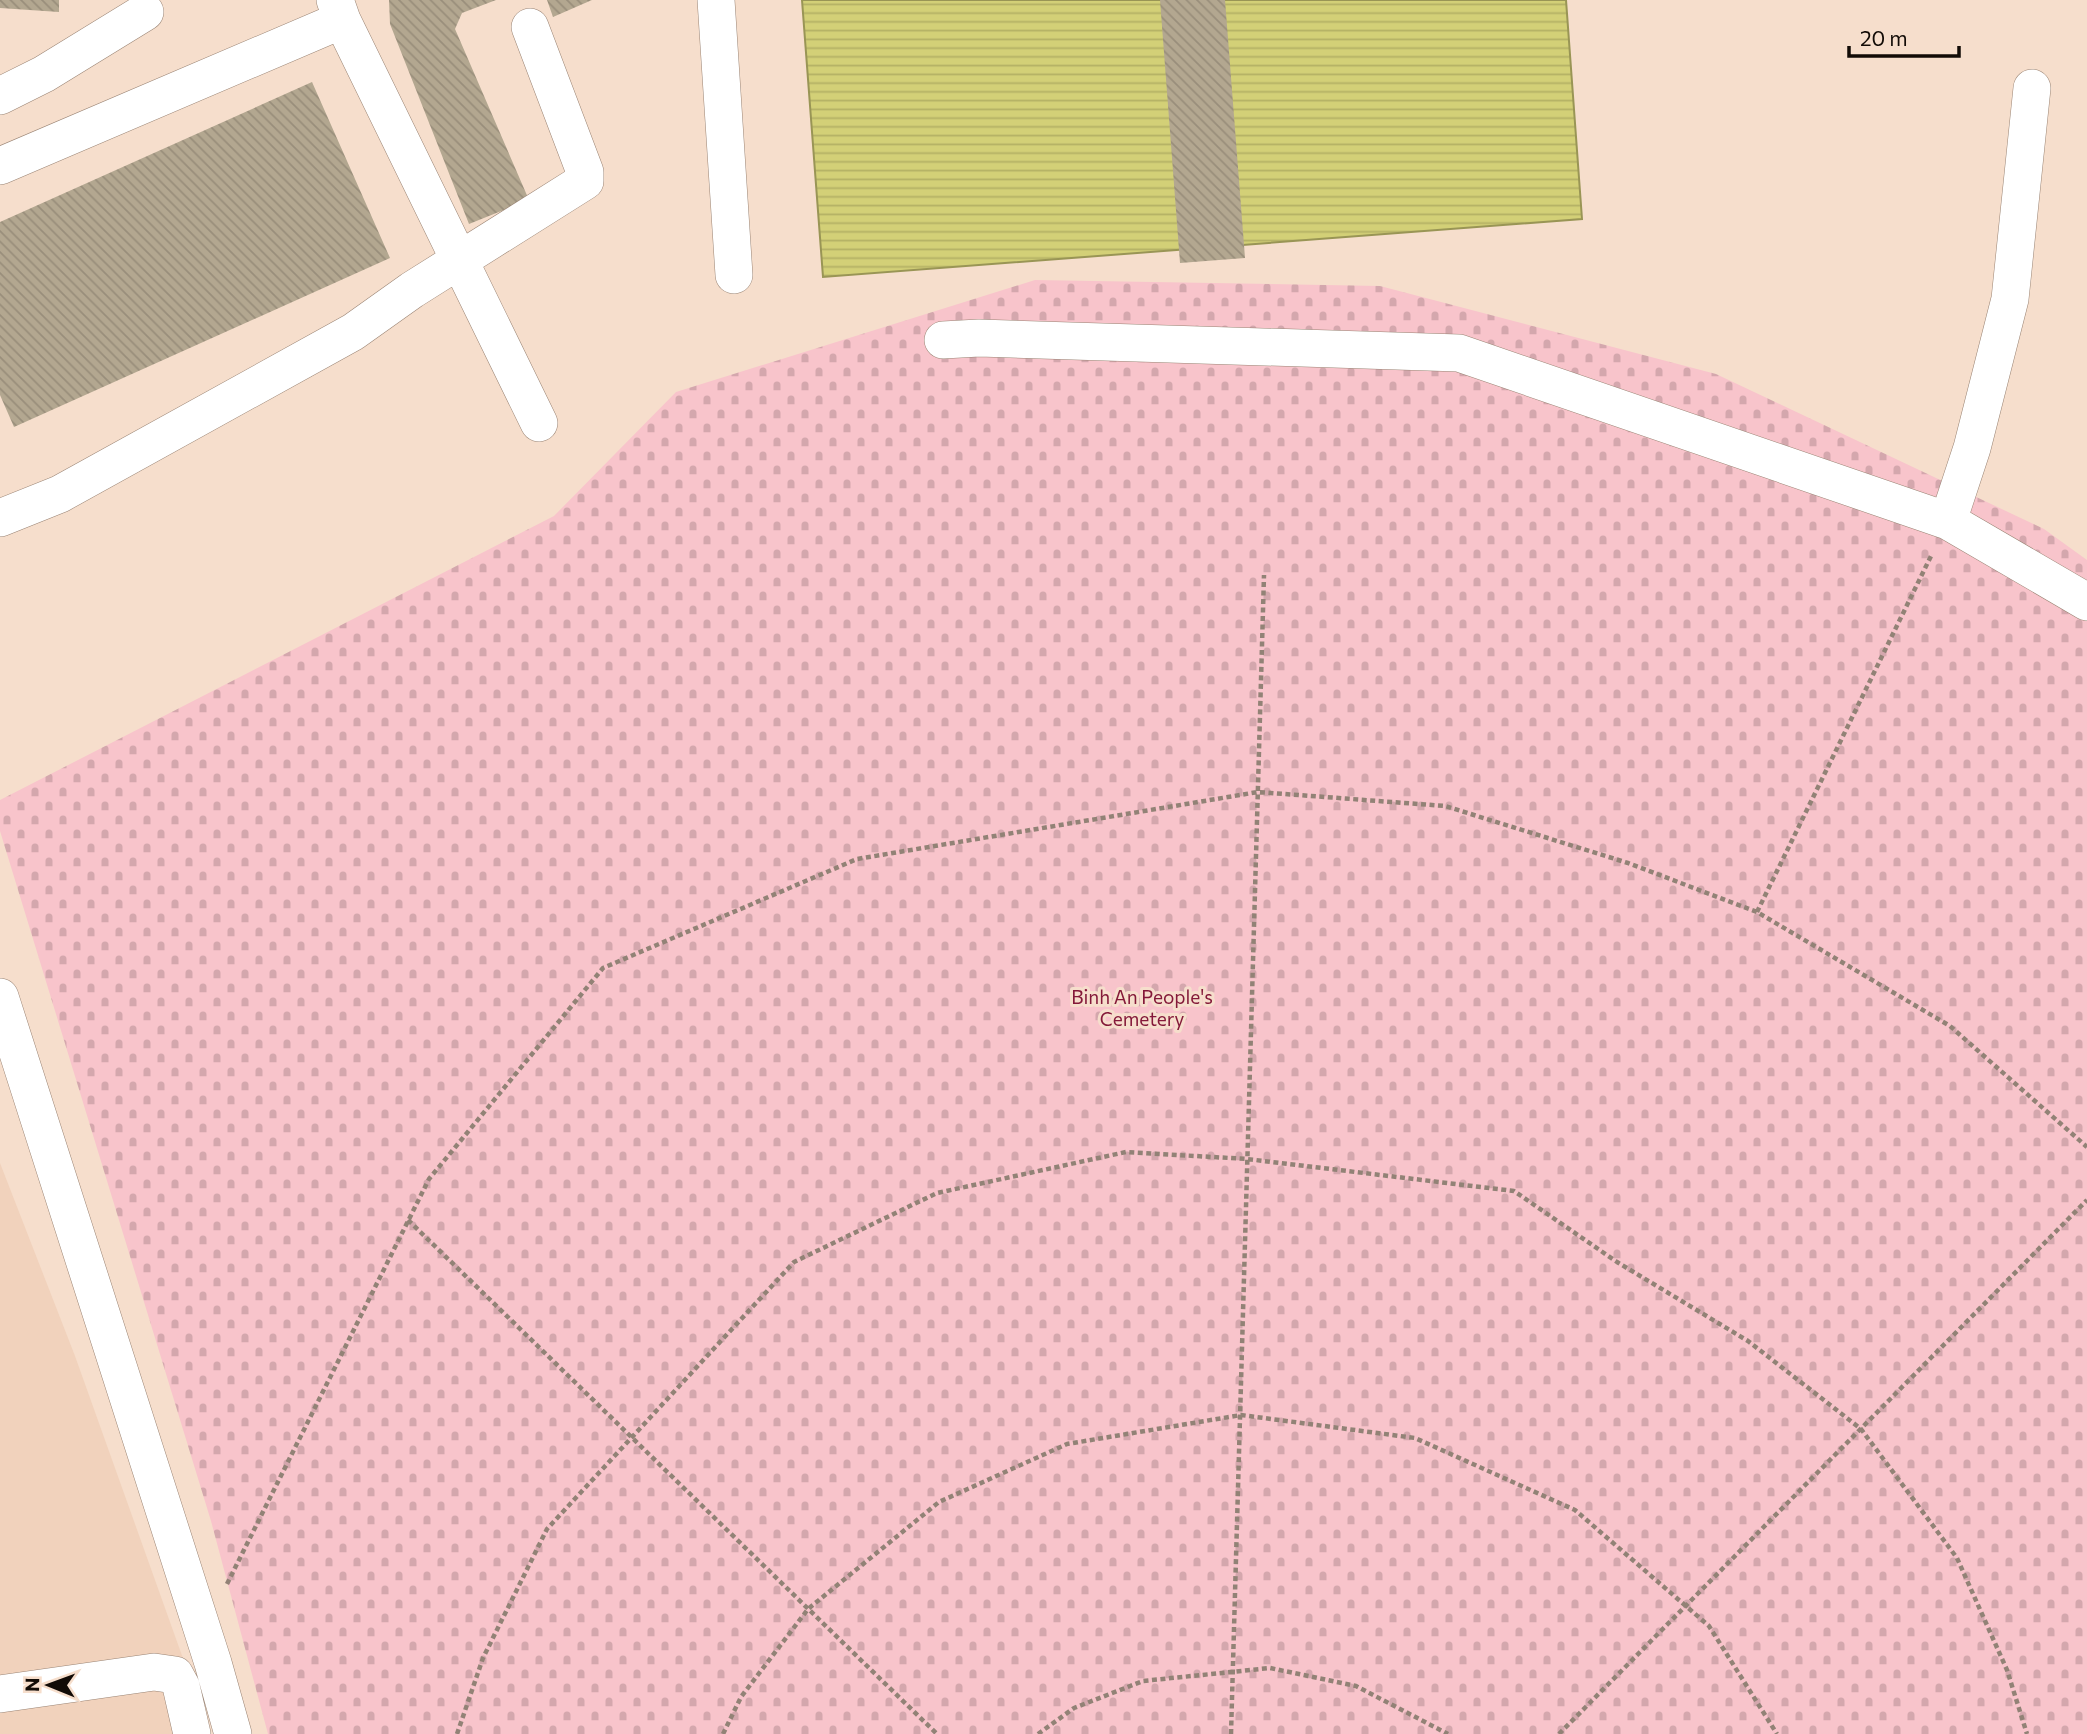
<svg xmlns="http://www.w3.org/2000/svg" width="2087" height="1734" font-family="Commissioner,sans-serif">
	<defs>
		<pattern id="cemetery-stones" width="16" height="16" patternUnits="userSpaceOnUse" patternTransform="scale(1.75)"><rect width="16" height="16" fill="#f8c4cb"/><path d="M2 7V4a2 2 0 0 1 4 0v3zM10 15v-3a2 2 0 0 1 4 0v3z" fill="#d4a7ad"/></pattern>
		<pattern id="water-rules" width="6" height="5" patternUnits="userSpaceOnUse" patternTransform="scale(1.75)"><rect width="6" height="5" fill="#d3d077"/><path d="M0 2.5h6" fill="none" stroke="#b4b165"/></pattern>
		<pattern id="building-back-hatch" width="6" height="6" patternUnits="userSpaceOnUse" patternTransform="scale(1.75)"><rect width="6" height="6" fill="#b3a790"/><path d="M-1 5l2 2M0 0l6 6M5-1l2 2" fill="none" stroke="#998e7b"/></pattern>
	</defs>
	<rect width="100%" height="100%" fill="#f6decc"/>
	<!-- built -->
	<path fill="#f1d2bc" d="M 0,1163 L 75,1356 L 210,1734 L 0,1734 Z"/>
	<!-- cemetery -->
	<path fill="url(#cemetery-stones)" d="M 1035,280 L 1380,286 L 1716,374 L 2044,529 L 2087,560 L 2087,1734 L 268,1734 L 211,1521 L 0,831 L 0,800 L 554,516 L 676,392 Z"/>
	<!-- water -->
	<path fill="url(#water-rules)" stroke="#999555" stroke-width="2" d="M 802,0 L 1566,0 L 1582,219 L 823,277 Z"/>
	<!-- building -->
	<path fill="url(#building-back-hatch)" d="M 0,0 L 59,0 L 59,12 L 0,8 Z
		M 389,0 L 496,0 L 462,13 L 455,29 L 529,200 L 469,224 L 390,24 Z
		M 547,0 L 592,0 L 553,17 Z
		M 1160,0 L 1225,0 L 1245,258 L 1180,263 Z
		M 312,82 L 390,258 L 14,427 L 0,395 L 0,222 Z"/>
	<g fill="none" stroke-linecap="round" stroke-linejoin="round">
		<!-- minor casing -->
		<g stroke="#9a8474" stroke-width="38">
			<path id="minor" d="M 716,0 L 734,275
				M 342,20 L 539,423
				M 0,96 L 44,74 L 145,12
				M 0,166 L 342,20 L 335,0
				M 943,340 L 979,338 L 1459,353 L 1948,521 L 2087,602
				M 0,518 L 60,494 L 353,332 L 412,290 L 585,181 L 585,172 L 530,27
				M 1948,521 L 1972,448 L 2010,299 L 2032,88
				M 0,997 L 213,1663 L 233,1734
				M 0,1694 L 154,1672 L 175,1675 L 181,1686 L 192,1734"/>
		</g>
		<!-- path -->
		<path stroke="#928276" stroke-width="4.5" stroke-dasharray="5 3.5" stroke-linecap="butt" d="M 1757,912 L 1932,554
			M 408,1220 L 937,1734
			M 227,1584 L 429,1179 L 603,968 L 857,859 L 1258,792 L 1445,806 L 1628,863 L 1757,912 L 1950,1026 L 2087,1147
			M 457,1734 L 483,1658 L 547,1529 L 794,1262 L 937,1193 L 1126,1152 L 1247,1159 L 1514,1191 L 1617,1262 L 1748,1341 L 1861,1429 L 1957,1558 L 2007,1670 L 2027,1734
			M 723,1734 L 741,1697 L 808,1609 L 939,1502 L 1067,1444 L 1241,1415 L 1415,1438 L 1575,1510 L 1709,1626 L 1777,1734
			M 1038,1734 L 1074,1708 L 1143,1681 L 1270,1668 L 1356,1686 L 1448,1734
			M 1231,1734 L 1264,575
			M 1559,1734 L 2087,1200"/>
		<!-- minor -->
		<use href="#minor" stroke="#fff" stroke-width="37"/>
	</g>
	<g text-anchor="middle" stroke-width="6" stroke-linejoin="round" paint-order="stroke">
		<!-- park labels -->
		<g font-size="19" fill="#841939" stroke="#f6decc">
			<text x="1142" y="1004">Binh An People's<tspan x="1142" dy="22">Cemetery</tspan></text>
		</g>
	</g>
	<!-- north arrow -->
	<g transform="translate(49 1685) rotate(271)" stroke="#f6decc" stroke-width="5" paint-order="stroke">
	<path d="M0-5L12 26L0 18L-12 26Z" fill="#120b06"/>
	<text y="-10" font-size="19" font-weight="bold" text-anchor="middle" fill="#120b06">N</text>
	</g>
	<!-- scale -->
	<path d="M1849 46v10h110v-10" fill="none" stroke="#120b06" stroke-width="3.5"/>
	<text x="1860" y="46" font-size="21" fill="#120b06" stroke="#f6decc" stroke-width="5" paint-order="stroke">20 m</text>
</svg>
